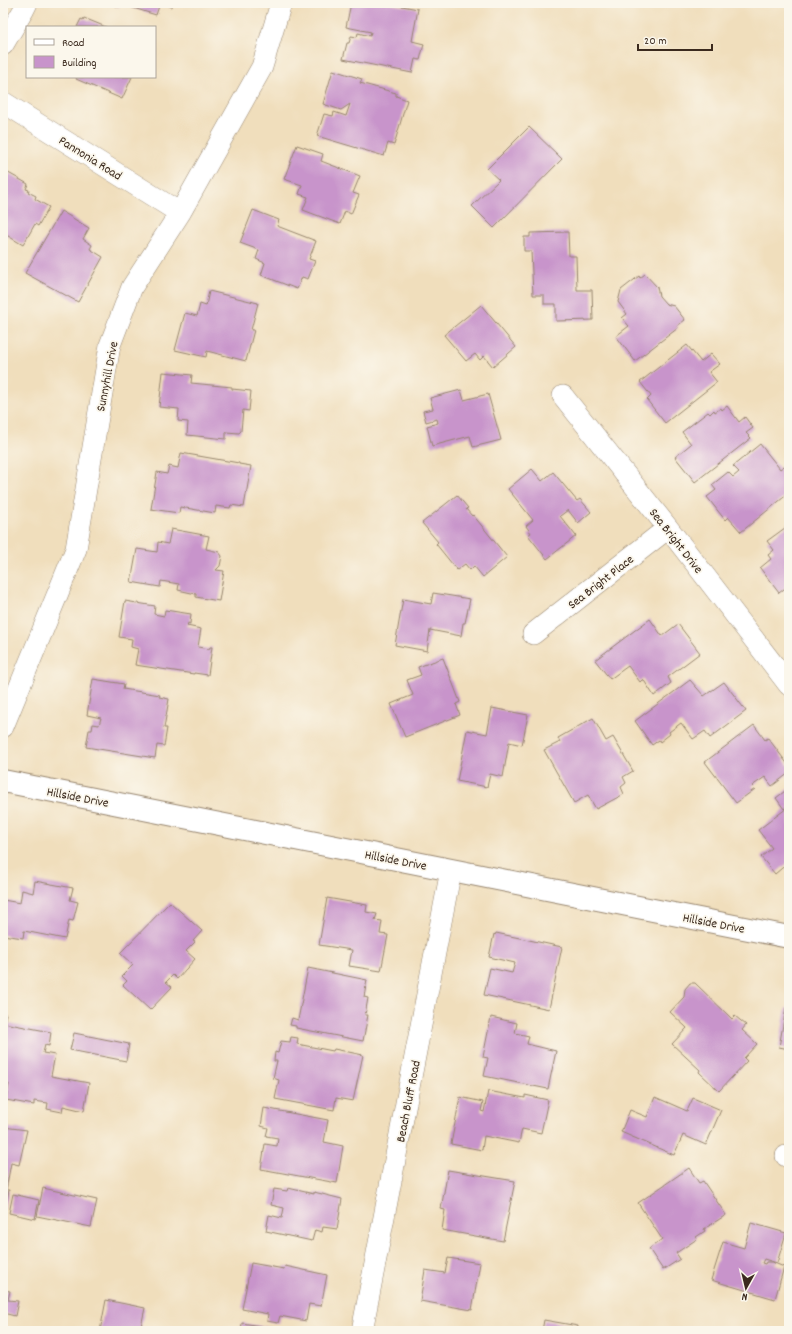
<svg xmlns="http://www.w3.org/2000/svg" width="792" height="1334" font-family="Dekko,sans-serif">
	<rect width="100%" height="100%" fill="#fbf7ec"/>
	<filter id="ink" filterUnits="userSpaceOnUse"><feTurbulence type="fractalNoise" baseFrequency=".025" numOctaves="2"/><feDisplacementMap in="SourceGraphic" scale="8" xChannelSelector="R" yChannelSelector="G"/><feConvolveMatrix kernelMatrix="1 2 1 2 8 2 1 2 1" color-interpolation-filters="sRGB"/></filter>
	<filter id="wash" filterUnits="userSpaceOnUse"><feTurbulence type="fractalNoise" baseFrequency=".012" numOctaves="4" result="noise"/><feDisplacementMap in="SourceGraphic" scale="16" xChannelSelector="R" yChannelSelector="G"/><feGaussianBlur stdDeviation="0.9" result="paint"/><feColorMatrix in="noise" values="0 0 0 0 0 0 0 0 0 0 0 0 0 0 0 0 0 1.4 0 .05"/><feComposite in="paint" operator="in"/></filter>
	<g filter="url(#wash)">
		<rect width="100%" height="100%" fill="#f0debc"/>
		<g id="blocks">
			<!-- building -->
			<path fill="#c894cb" d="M 108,3 L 120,3 L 119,7 Z
				M 132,3 L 160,3 L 156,15 L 130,7 Z
				M 161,3 L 172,3 L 171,7 Z
				M 351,3 L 386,3 L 418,9 L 412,41 L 424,44 L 420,60 L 415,59 L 412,73 L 343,59 L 347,43 L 349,43 L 351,36 L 357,37 L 358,33 L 370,36 L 371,32 L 346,27 Z
				M 84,18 L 106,27 L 77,27 L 81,19 L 83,20 Z
				M 333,70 L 362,79 L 360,83 L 396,93 L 396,96 L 407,100 L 394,145 L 388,143 L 384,156 L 317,136 L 324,114 L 333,116 L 334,112 L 346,116 L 350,104 L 341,110 L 323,104 Z
				M 77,77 L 132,77 L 122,99 L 76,79 Z
				M 529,127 L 562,159 L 494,228 L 472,206 L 499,180 L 487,169 Z
				M 297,145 L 323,154 L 321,161 L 360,176 L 353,193 L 359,195 L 351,214 L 345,211 L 340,224 L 303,210 L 308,197 L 299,194 L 302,185 L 284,179 Z
				M 3,170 L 28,184 L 26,189 L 29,190 L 28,192 L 36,196 L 35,199 L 49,207 L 38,226 L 35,224 L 23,245 L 3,233 Z
				M 253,210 L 279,220 L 277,226 L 316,241 L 309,259 L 315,261 L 308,279 L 302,277 L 297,289 L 261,275 L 265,263 L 256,259 L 259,250 L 240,243 Z
				M 61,211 L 89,228 L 83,239 L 92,245 L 90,249 L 103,257 L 78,302 L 25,273 Z
				M 568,232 L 569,256 L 576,256 L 577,290 L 592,290 L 593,320 L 556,321 L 556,304 L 544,304 L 544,295 L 533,295 L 531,251 L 524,251 L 524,237 L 530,237 L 530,233 Z
				M 645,274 L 657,287 L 659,296 L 666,304 L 674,306 L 685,320 L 677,326 L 678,328 L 635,361 L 616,336 L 629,326 L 622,318 L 627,314 L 618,302 L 621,290 L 639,276 L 640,278 Z
				M 209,291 L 258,303 L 251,330 L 254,330 L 246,361 L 207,351 L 206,357 L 175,350 L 185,313 L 197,316 L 200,304 L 206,306 Z
				M 481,305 L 516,347 L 493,367 L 484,356 L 480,360 L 475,354 L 466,361 L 444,335 Z
				M 687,345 L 701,362 L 711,354 L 720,364 L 709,372 L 717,382 L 665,423 L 647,400 L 651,396 L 640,382 Z
				M 163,372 L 192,375 L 191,383 L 232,387 L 232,389 L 251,391 L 249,411 L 243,410 L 241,431 L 239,433 L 226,432 L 226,439 L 187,435 L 188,422 L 178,421 L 179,409 L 159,407 Z
				M 461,390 L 464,400 L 488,394 L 501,440 L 473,447 L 470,436 L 432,446 L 427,426 L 438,423 L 437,419 L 426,422 L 423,411 L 433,409 L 430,398 Z
				M 727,406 L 739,422 L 745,417 L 753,428 L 746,433 L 751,438 L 695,482 L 675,457 L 691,444 L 682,432 L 708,412 L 710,414 L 714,410 L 715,412 L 721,408 L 722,410 Z
				M 760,444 L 780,469 L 787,464 L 789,466 L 789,493 L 741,532 L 728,517 L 725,520 L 707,497 L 716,490 L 712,485 L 728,472 L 733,477 L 739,472 L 733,466 Z
				M 181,453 L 239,463 L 239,464 L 251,466 L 244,507 L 231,505 L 230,508 L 216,506 L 215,513 L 180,507 L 179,513 L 151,509 L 157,472 L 167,474 L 169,466 L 178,468 Z
				M 532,469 L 542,481 L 553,472 L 577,501 L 580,499 L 591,512 L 578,523 L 568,510 L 560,516 L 576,536 L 547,559 L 528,535 L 531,533 L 526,526 L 533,520 L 508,489 Z
				M 457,495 L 468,508 L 466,509 L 472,516 L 473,515 L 507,557 L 483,577 L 474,566 L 470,570 L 465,564 L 457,570 L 436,544 L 438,542 L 422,523 Z
				M 789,525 L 789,585 L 779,593 L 760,568 L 771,559 L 768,555 L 774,550 L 767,541 Z
				M 171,529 L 209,536 L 206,549 L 219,552 L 222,556 L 220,566 L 216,570 L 224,571 L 219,601 L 196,597 L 196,594 L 178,590 L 179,584 L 161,581 L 160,587 L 131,582 L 137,549 L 157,552 L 158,542 L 168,544 Z
				M 433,593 L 470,599 L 465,623 L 463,623 L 461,636 L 430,630 L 427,651 L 395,645 L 403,599 L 431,604 Z
				M 125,601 L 155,606 L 154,614 L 164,616 L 165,610 L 191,614 L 190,624 L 188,623 L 187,626 L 201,629 L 198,647 L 209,649 L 210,647 L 212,647 L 208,675 L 194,673 L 194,674 L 135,665 L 138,649 L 131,647 L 132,639 L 119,637 Z
				M 650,619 L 662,636 L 678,624 L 700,653 L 668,677 L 671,683 L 654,696 L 643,679 L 640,682 L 628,666 L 610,679 L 595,660 Z
				M 443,658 L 460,702 L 456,704 L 460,715 L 405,737 L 391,704 L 413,695 L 407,680 L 421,675 L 418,667 Z
				M 93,679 L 124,684 L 123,689 L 160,695 L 159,697 L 169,699 L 164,728 L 167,728 L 164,746 L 157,745 L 155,758 L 86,747 L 89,730 L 92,730 L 93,724 L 99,725 L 101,718 L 87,715 Z
				M 690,680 L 704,696 L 724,682 L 746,711 L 710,738 L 705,731 L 693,739 L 681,723 L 669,732 L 670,734 L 660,742 L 659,740 L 652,745 L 635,721 Z
				M 492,708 L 528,715 L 522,745 L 509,742 L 503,777 L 490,774 L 487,787 L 457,781 L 467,730 L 487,734 Z
				M 593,718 L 606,741 L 613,737 L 633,771 L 623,777 L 626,783 L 621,787 L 624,794 L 596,809 L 588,795 L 574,803 L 544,750 L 560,742 L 558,738 Z
				M 754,725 L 765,740 L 768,738 L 789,766 L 789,773 L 772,786 L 765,777 L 752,786 L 755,789 L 736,803 L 705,762 Z
				M 789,788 L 789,862 L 775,874 L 761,857 L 772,848 L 758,830 L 787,808 L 786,807 L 784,809 L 776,798 Z
				M 35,881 L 73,888 L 70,900 L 78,902 L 73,921 L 69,920 L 65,939 L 24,931 L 23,938 L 3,935 L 3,900 L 20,903 L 22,890 L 33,893 Z
				M 327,898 L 367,905 L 366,912 L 377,914 L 375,920 L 382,921 L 380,934 L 388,935 L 381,971 L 349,966 L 352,950 L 319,945 Z
				M 170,902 L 202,931 L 193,941 L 195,942 L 186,951 L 195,959 L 177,979 L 173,975 L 166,982 L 172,987 L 150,1010 L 123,985 L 127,981 L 122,976 L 133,965 L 120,953 Z
				M 496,933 L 562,947 L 549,1009 L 484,995 L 490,968 L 512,973 L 515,963 L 489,957 L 494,934 L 495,935 Z
				M 308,968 L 367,980 L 364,997 L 368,998 L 365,1015 L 368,1015 L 363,1041 L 296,1028 L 296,1026 L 290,1025 L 292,1018 L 298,1020 Z
				M 690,983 L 695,983 L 732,1019 L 735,1016 L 746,1025 L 742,1030 L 757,1044 L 744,1058 L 747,1061 L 719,1091 L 699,1072 L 700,1070 L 672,1044 L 687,1028 L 670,1012 L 684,997 L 685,989 Z
				M 786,1008 L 789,1008 L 789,1049 L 779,1047 Z
				M 3,1014 L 6,1014 L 4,1023 L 51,1032 L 49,1046 L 45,1045 L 43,1053 L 55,1055 L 51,1076 L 89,1083 L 84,1111 L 63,1106 L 62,1112 L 47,1109 L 48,1103 L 34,1101 L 34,1105 L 6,1100 L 9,1084 L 3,1083 Z
				M 491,1017 L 517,1023 L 515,1033 L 529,1036 L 527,1044 L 556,1051 L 548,1089 L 484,1076 L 488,1058 L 483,1057 Z
				M 74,1033 L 129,1044 L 126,1061 L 70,1050 Z
				M 291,1037 L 298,1038 L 297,1044 L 333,1051 L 334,1049 L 363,1055 L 353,1101 L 336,1098 L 334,1110 L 275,1099 L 279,1080 L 273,1078 L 277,1061 L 274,1061 L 275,1052 L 278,1053 L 281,1041 L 290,1042 Z
				M 488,1091 L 525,1098 L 525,1095 L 548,1100 L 541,1133 L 522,1129 L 519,1143 L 484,1136 L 482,1150 L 451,1144 L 460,1097 L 483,1102 L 481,1111 L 484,1112 Z
				M 655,1097 L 687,1111 L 693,1098 L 721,1110 L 706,1145 L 683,1135 L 674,1155 L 621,1132 L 630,1110 L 647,1117 Z
				M 264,1108 L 328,1120 L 324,1142 L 343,1146 L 337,1183 L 261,1169 L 265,1144 L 277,1146 L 278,1138 L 266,1136 L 268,1128 L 261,1126 Z
				M 3,1127 L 27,1130 L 19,1165 L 11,1163 L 6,1190 L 9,1190 L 5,1208 L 3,1208 Z
				M 689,1168 L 699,1183 L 703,1181 L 726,1215 L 704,1229 L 705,1231 L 696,1237 L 697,1239 L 676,1253 L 680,1259 L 663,1270 L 649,1249 L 662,1239 L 638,1203 Z
				M 448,1170 L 515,1181 L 503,1241 L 442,1230 L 445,1210 L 441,1209 Z
				M 43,1188 L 97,1200 L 91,1227 L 37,1216 Z
				M 288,1188 L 314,1194 L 314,1192 L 342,1199 L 337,1229 L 323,1227 L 322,1232 L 315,1230 L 312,1241 L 266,1231 L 269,1215 L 282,1218 L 284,1208 L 271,1205 L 274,1189 L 287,1191 Z
				M 13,1194 L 39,1200 L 35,1219 L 9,1213 Z
				M 751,1223 L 786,1233 L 777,1263 L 764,1259 L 762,1263 L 765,1264 L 766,1262 L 772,1262 L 784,1267 L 775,1299 L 711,1280 L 723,1242 L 744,1248 Z
				M 448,1258 L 480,1263 L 472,1310 L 420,1301 L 425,1270 L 445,1273 Z
				M 251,1263 L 284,1269 L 285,1266 L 327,1275 L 321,1306 L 309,1304 L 306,1321 L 280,1316 L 278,1323 L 267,1321 L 268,1314 L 242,1309 Z
				M 3,1290 L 10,1291 L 8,1300 L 18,1301 L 15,1316 L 3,1313 Z
				M 106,1300 L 145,1308 L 140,1331 L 100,1331 Z
				M 544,1320 L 578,1326 L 577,1331 L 542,1331 Z
				M 242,1323 L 273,1328 L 272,1331 L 241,1331 Z"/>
		</g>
	</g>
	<g filter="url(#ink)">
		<use href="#blocks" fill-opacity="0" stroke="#96846d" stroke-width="1"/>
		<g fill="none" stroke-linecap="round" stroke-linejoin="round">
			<!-- minor casing -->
			<g stroke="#96846d" stroke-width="22">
				<path id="minor" d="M 3,45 L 23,11 L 27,3
					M 3,102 L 180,213
					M 563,396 L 668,528 L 789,685
					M 533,634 L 668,528
					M 3,727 L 76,549 L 110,345 L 132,287 L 180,213 L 262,67 L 281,3
					M 786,1156 L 789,1156
					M 362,1331 L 451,870"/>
			</g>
			<!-- tertiary casing -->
			<g stroke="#96846d" stroke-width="24">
				<path id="tertiary" d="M 3,781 L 789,937"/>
			</g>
			<!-- minor -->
			<use href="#minor" stroke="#fff" stroke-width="21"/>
			<!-- tertiary -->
			<use href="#tertiary" stroke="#fff" stroke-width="22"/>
		</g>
	</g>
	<g text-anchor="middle" stroke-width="3.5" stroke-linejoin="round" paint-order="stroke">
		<!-- street labels -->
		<g font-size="13" fill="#3b2a1e" stroke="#fbf7ec">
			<text transform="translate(91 157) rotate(32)" y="5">Pannonia Road</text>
			<text transform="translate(106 376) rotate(-79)" y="5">Sunnyhill Drive</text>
			<text transform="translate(677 540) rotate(52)" y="5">Sea Bright Drive</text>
			<text transform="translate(600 581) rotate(-38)" y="5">Sea Bright Place</text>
			<text transform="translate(78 796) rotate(11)" y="5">Hillside Drive</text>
			<text transform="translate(396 859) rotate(11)" y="5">Hillside Drive</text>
			<text transform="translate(714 922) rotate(11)" y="5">Hillside Drive</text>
			<text transform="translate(407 1101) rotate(-79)" y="5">Beach Bluff Road</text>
		</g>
	</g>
	<!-- margin -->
	<rect width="792" height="1334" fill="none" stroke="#fbf7ec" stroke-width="16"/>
	<!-- legend -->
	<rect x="26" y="26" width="130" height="52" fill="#fbf7ec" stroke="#aea59a"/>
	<rect x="34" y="39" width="20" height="6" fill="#ffffff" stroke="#aea59a"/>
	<text x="62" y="46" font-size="12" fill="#3b2a1e">Road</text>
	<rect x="34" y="56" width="20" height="12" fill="#c894cb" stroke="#aea59a"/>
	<text x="62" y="66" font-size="12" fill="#3b2a1e">Building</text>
	<!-- north arrow -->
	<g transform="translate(746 1288) rotate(188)" stroke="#fbf7ec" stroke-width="3" paint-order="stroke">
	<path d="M0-3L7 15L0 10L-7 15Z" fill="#3b2a1e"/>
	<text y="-6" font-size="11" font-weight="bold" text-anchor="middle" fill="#3b2a1e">N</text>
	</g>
	<!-- scale -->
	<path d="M638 44v6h74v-6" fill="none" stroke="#3b2a1e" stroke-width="2"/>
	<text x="644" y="44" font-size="12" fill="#3b2a1e" stroke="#fbf7ec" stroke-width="3" paint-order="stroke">20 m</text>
</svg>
